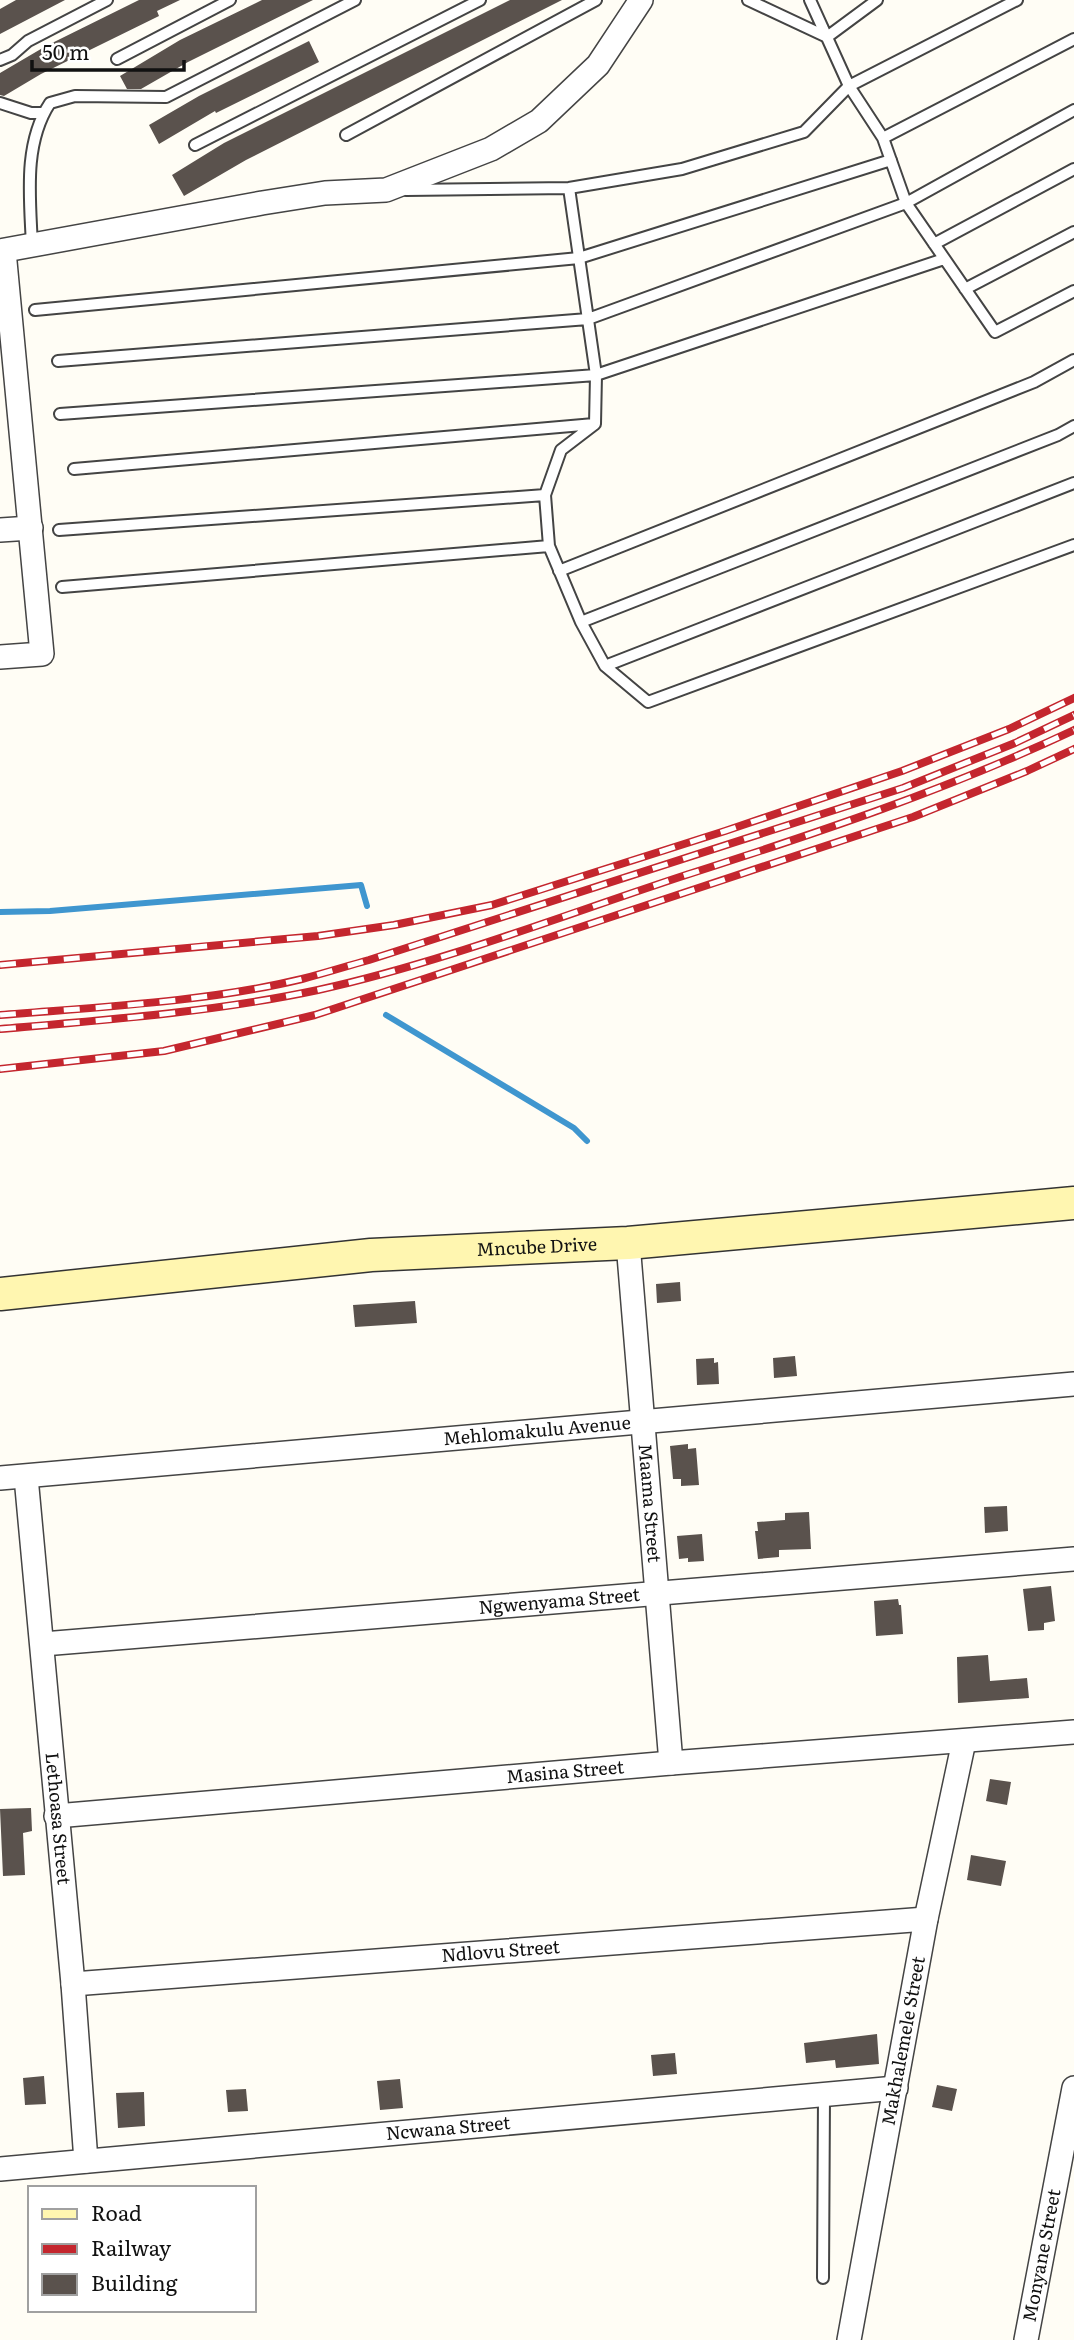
<svg xmlns="http://www.w3.org/2000/svg" width="1074" height="2340" font-family="Literata,serif">
	<rect width="100%" height="100%" fill="#fffdf5"/>
	<g fill="none" stroke-linecap="round" stroke-linejoin="round">
		<!-- stream -->
		<path stroke="#3f96cf" stroke-width="6" d="M 0,912 L 50,911 L 361,885 L 367,906
			M 386,1015 L 574,1128 L 587,1141"/>
	</g>
	<!-- building -->
	<path fill="#5a524d" d="M 16,0 L 65,0 L 0,34 L 0,9 Z
		M 139,0 L 180,0 L 157,11 L 159,16 L 41,74 L 4,96 L 0,95 L 0,73 L 46,46 Z
		M 262,0 L 313,0 L 188,62 L 141,89 L 127,89 L 120,76 L 180,40 Z
		M 510,0 L 562,0 L 246,160 L 184,196 L 172,175 L 224,143 Z
		M 309,41 L 319,62 L 216,113 L 215,111 L 159,144 L 149,125 L 199,96 Z
		M 680,1282 L 681,1301 L 657,1303 L 656,1284 Z
		M 415,1301 L 417,1323 L 355,1327 L 353,1305 Z
		M 795,1356 L 797,1376 L 774,1378 L 773,1358 Z
		M 714,1358 L 714,1363 L 718,1362 L 719,1384 L 697,1385 L 696,1359 Z
		M 688,1444 L 688,1449 L 696,1448 L 699,1485 L 681,1486 L 681,1479 L 673,1479 L 670,1446 Z
		M 1007,1506 L 1008,1531 L 985,1533 L 984,1507 Z
		M 809,1512 L 811,1549 L 779,1550 L 779,1557 L 758,1559 L 755,1531 L 758,1531 L 757,1522 L 785,1520 L 785,1513 Z
		M 702,1534 L 704,1561 L 688,1562 L 688,1558 L 679,1559 L 677,1536 Z
		M 1051,1586 L 1055,1621 L 1044,1623 L 1044,1630 L 1028,1631 L 1023,1589 Z
		M 898,1599 L 899,1605 L 901,1605 L 903,1634 L 876,1636 L 874,1601 Z
		M 988,1655 L 990,1681 L 1027,1678 L 1029,1698 L 958,1703 L 957,1657 Z
		M 990,1779 L 1011,1782 L 1007,1805 L 986,1801 Z
		M 31,1808 L 32,1831 L 23,1833 L 25,1875 L 3,1876 L 0,1809 Z
		M 971,1855 L 1006,1861 L 1001,1886 L 967,1880 Z
		M 877,2034 L 879,2064 L 836,2068 L 835,2060 L 806,2063 L 804,2043 Z
		M 675,2053 L 677,2074 L 653,2076 L 651,2055 Z
		M 44,2076 L 46,2104 L 25,2105 L 23,2078 Z
		M 400,2079 L 403,2108 L 380,2110 L 377,2081 Z
		M 937,2085 L 957,2089 L 952,2111 L 932,2107 Z
		M 246,2089 L 248,2111 L 228,2112 L 226,2090 Z
		M 144,2092 L 145,2126 L 118,2128 L 116,2093 Z"/>
	<g fill="none" stroke-linecap="round" stroke-linejoin="round">
		<!-- lane casing -->
		<g stroke="#444" stroke-width="14">
			<path id="lane" d="M 748,0 L 827,37 L 877,0
				M 810,0 L 849,86 L 883,138 L 906,203 L 995,332 L 1074,291
				M 117,59 L 230,0
				M 0,60 L 12,55 L 28,41 L 107,0
				M 0,103 L 31,113 L 44,113
				M 346,135 L 596,0
				M 883,138 L 1074,39
				M 195,145 L 480,0
				M 569,188 L 596,375 L 595,424 L 561,450 L 545,495 L 549,546 L 581,622 L 605,666 L 648,702 L 1074,545
				M 406,190 L 569,188 L 682,169 L 804,132 L 849,86 L 1017,0
				M 934,244 L 1074,169
				M 32,246 C 30,198 23,144 50,103 L 75,96 L 166,97 L 355,0
				M 965,289 L 1074,232
				M 35,310 L 579,258 L 891,160
				M 58,361 L 588,319 L 906,203 L 1074,110
				M 60,414 L 596,375 L 944,259
				M 74,469 L 594,424
				M 59,530 L 545,495
				M 559,571 L 1034,382 L 1074,360
				M 62,587 L 549,546
				M 581,622 L 1058,435 L 1074,426
				M 605,666 L 1074,483
				M 823,2278 L 824,2095"/>
		</g>
		<!-- street casing -->
		<g stroke="#444" stroke-width="26">
			<g id="street">
				<path d="M 0,251 L 262,203 L 325,193 L 386,190 L 491,149 L 539,121 L 598,65 L 641,0"/>
				<path d="M 0,530 L 31,528"/>
				<path d="M 0,657 L 42,654 L 4,251"/>
				<path id="s1" d="M 628,1243 L 671,1763"/>
				<path id="s2" d="M 26,1477 L 73,1984 L 86,2161"/>
				<path id="s3" d="M 0,1478 L 1074,1384"/>
				<path id="s4" d="M 43,1644 L 1074,1559"/>
				<path id="s5" d="M 56,1816 L 671,1763 L 1074,1732"/>
				<path id="s6" d="M 73,1984 L 926,1919"/>
				<path id="s7" d="M 0,2169 L 896,2088"/>
				<path id="s8" d="M 849,2340 L 926,1919 L 964,1741"/>
				<path id="s9" d="M 1026,2340 L 1074,2088"/>
			</g>
		</g>
		<!-- secondary casing -->
		<g stroke="#333" stroke-width="35">
			<g id="secondary">
				<path id="s10" d="M 0,1294 L 371,1255 L 628,1243 L 1074,1203"/>
			</g>
		</g>
		<!-- lane -->
		<use href="#lane" stroke="#fff" stroke-width="10"/>
		<!-- street -->
		<use href="#street" stroke="#fff" stroke-width="23"/>
		<!-- secondary -->
		<use href="#secondary" stroke="#fff6b0" stroke-width="32"/>
		<!-- rail casing -->
		<g stroke="#c4262e" stroke-width="8">
			<path id="rail" d="M 0,965 L 318,936 L 394,925 L 492,905 L 725,831 L 902,771 L 1009,729 L 1074,698
				M 0,1015 C 98,1007 207,1002 302,979 C 325,973 347,966 369,960 L 903,788 L 1015,743 L 1074,715
				M 0,1029 C 106,1020 214,1012 318,990 C 445,962 566,914 689,874 C 820,832 949,789 1074,730
				M 0,1069 L 164,1051 L 315,1015 L 913,817 L 1027,771 L 1074,749"/>
		</g>
		<!-- rail -->
		<use href="#rail" stroke="#fff" stroke-width="5" stroke-dasharray="16" stroke-linecap="butt"/>
	</g>
	<g text-anchor="middle" stroke-width="7" stroke-linejoin="round" paint-order="stroke">
		<!-- street labels -->
		<g font-size="18" fill="#111" stroke="#fff">
			<text dy="6" stroke="none"><textPath href="#s10" startOffset="539">Mncube Drive</textPath></text>
			<text dy="6" stroke="none"><textPath href="#s3" startOffset="539">Mehlomakulu Avenue</textPath></text>
			<text dy="6" stroke="none"><textPath href="#s1" startOffset="261">Maama Street</textPath></text>
			<text dy="6" stroke="none"><textPath href="#s4" startOffset="518">Ngwenyama Street</textPath></text>
			<text dy="6" stroke="none"><textPath href="#s5" startOffset="511">Masina Street</textPath></text>
			<text dy="6" stroke="none"><textPath href="#s2" startOffset="343">Lethoasa Street</textPath></text>
			<text dy="6" stroke="none"><textPath href="#s6" startOffset="429">Ndlovu Street</textPath></text>
			<text dy="6" stroke="none"><textPath href="#s8" startOffset="304">Makhalemele Street</textPath></text>
			<text dy="6" stroke="none"><textPath href="#s7" startOffset="450">Ncwana Street</textPath></text>
			<text dy="6" stroke="none"><textPath href="#s9" startOffset="86">Monyane Street</textPath></text>
		</g>
	</g>
	<!-- legend -->
	<rect x="28" y="2186" width="228" height="126" fill="#ffffff" stroke="#a0a0a0" stroke-width="2"/>
	<rect x="42" y="2209" width="35" height="10" fill="#fff6b0" stroke="#a0a0a0" stroke-width="2"/>
	<text x="91" y="2221" font-size="21" fill="#111111">Road</text>
	<rect x="42" y="2244" width="35" height="10" fill="#c4262e" stroke="#a0a0a0" stroke-width="2"/>
	<text x="91" y="2256" font-size="21" fill="#111111">Railway</text>
	<rect x="42" y="2274" width="35" height="21" fill="#5a524d" stroke="#a0a0a0" stroke-width="2"/>
	<text x="91" y="2291" font-size="21" fill="#111111">Building</text>
	<!-- scale -->
	<path d="M32 60v10h152v-10" fill="none" stroke="#111111" stroke-width="3.5"/>
	<text x="42" y="60" font-size="21" fill="#111111" stroke="#ffffff" stroke-width="5" paint-order="stroke">50 m</text>
</svg>
